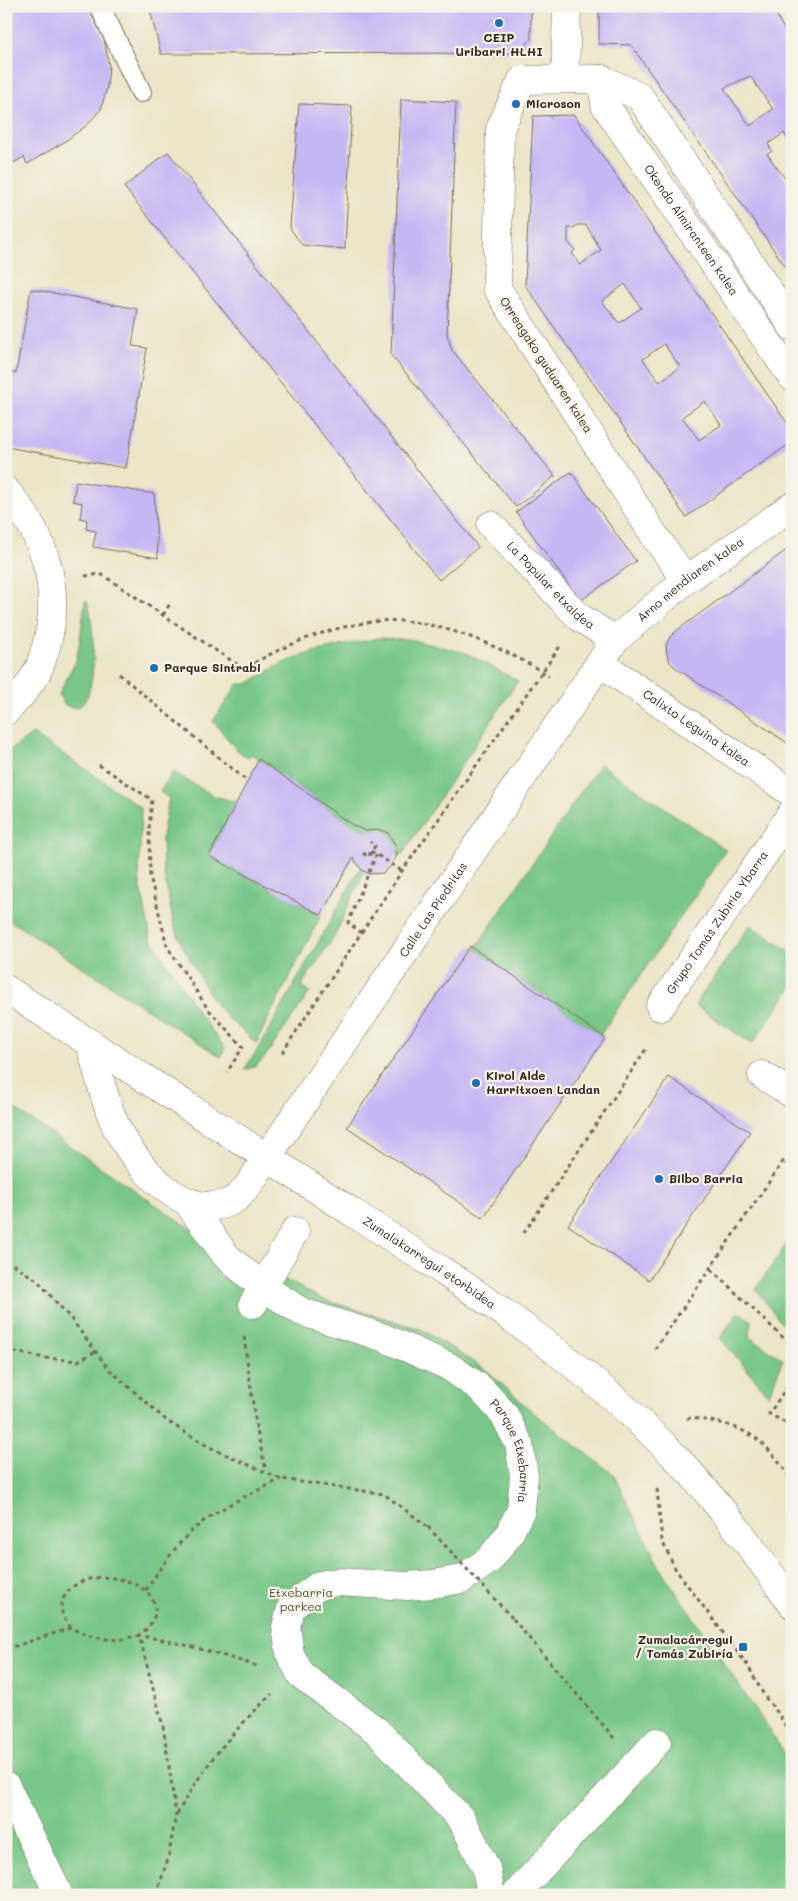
<svg xmlns="http://www.w3.org/2000/svg" width="798" height="1901" font-family="Mali,sans-serif">
	<rect width="100%" height="100%" fill="#f7f3e8"/>
	<filter id="ink" filterUnits="userSpaceOnUse"><feTurbulence type="fractalNoise" baseFrequency=".02" numOctaves="2"/><feDisplacementMap in="SourceGraphic" scale="10" xChannelSelector="R" yChannelSelector="G"/><feConvolveMatrix kernelMatrix="1 2 1 2 8 2 1 2 1" color-interpolation-filters="sRGB"/></filter>
	<filter id="wash" filterUnits="userSpaceOnUse"><feTurbulence type="fractalNoise" baseFrequency=".0096" numOctaves="4" result="noise"/><feDisplacementMap in="SourceGraphic" scale="20" xChannelSelector="R" yChannelSelector="G"/><feGaussianBlur stdDeviation="1.12" result="paint"/><feColorMatrix in="noise" values="0 0 0 0 0 0 0 0 0 0 0 0 0 0 0 0 0 1.4 0 .05"/><feComposite in="paint" operator="in"/></filter>
	<g filter="url(#wash)">
		<rect width="100%" height="100%" fill="#ece5c8"/>
		<!-- green -->
		<path fill="#78c788" stroke="#5a7853" d="M 85,601 L 87,601 C 95,618 102,729 64,704 L 59,694 L 76,660 L 80,641 Z
			M 378,638 L 408,639 L 466,653 L 518,681 L 401,856 L 397,854 L 393,839 L 388,833 L 380,830 L 365,831 L 352,825 L 252,754 L 248,758 L 237,750 L 213,721 L 238,684 L 247,684 L 281,664 L 313,652 Z
			M 33,734 L 93,774 L 141,808 L 139,878 L 151,939 L 198,1012 L 225,1048 L 221,1057 L 6,918 L 6,753 Z
			M 600,764 L 726,850 L 600,1035 L 475,949 Z
			M 173,772 L 214,796 L 237,802 L 209,856 L 321,915 L 256,1043 L 230,1020 L 212,999 L 181,943 L 173,922 L 163,869 L 162,837 L 169,798 L 160,792 Z
			M 360,868 L 364,872 L 335,935 L 301,986 L 310,992 L 265,1057 L 256,1066 L 244,1070 L 260,1046 Z
			M 750,925 L 792,953 L 792,986 L 752,1044 L 695,1005 Z
			M 6,1103 L 190,1228 L 321,1299 L 421,1329 L 486,1370 L 534,1413 L 613,1474 L 661,1570 L 792,1764 L 792,1895 L 6,1895 Z
			M 792,1236 L 792,1337 L 756,1289 Z
			M 738,1312 L 752,1321 L 749,1337 L 783,1359 L 769,1395 L 720,1338 Z"/>
		<g id="blocks">
			<!-- building -->
			<path fill="#c5b7f4" fill-rule="evenodd" d="M 6,6 L 87,6 L 104,38 L 109,66 L 107,87 L 101,109 L 87,125 L 64,142 L 27,164 L 24,157 L 6,167 Z
				M 149,6 L 531,6 L 531,39 L 518,53 L 161,54 Z
				M 599,6 L 772,6 L 792,45 L 792,137 L 788,139 L 784,133 L 768,144 L 772,151 L 767,154 L 792,188 L 792,276 L 631,45 L 599,44 ZM 750,76 L 773,109 L 750,126 L 724,88 Z
				M 401,99 L 456,102 L 447,335 L 452,350 L 555,476 L 516,507 L 391,355 Z
				M 299,104 L 352,106 L 345,249 L 302,245 L 290,228 Z
				M 574,115 L 792,430 L 792,442 L 686,517 L 525,285 L 533,116 ZM 578,225 L 586,225 L 601,250 L 580,265 L 572,253 L 575,250 L 568,242 L 568,228 L 573,228 ZM 625,284 L 641,308 L 619,323 L 602,301 ZM 664,344 L 680,367 L 659,382 L 643,359 ZM 705,401 L 721,425 L 699,440 L 682,417 Z
				M 168,152 L 478,547 L 439,580 L 124,187 Z
				M 31,289 L 138,309 L 132,346 L 147,348 L 126,468 L 6,447 L 6,372 L 16,373 Z
				M 571,472 L 636,561 L 580,601 L 516,512 Z
				M 76,481 L 154,494 L 158,558 L 93,547 L 96,531 L 86,529 L 87,520 L 80,518 L 82,503 L 73,501 Z
				M 792,546 L 792,746 L 676,668 L 670,662 L 667,654 L 666,645 L 670,637 L 676,631 Z
				M 259,759 L 352,825 L 365,831 L 380,830 L 388,833 L 396,846 L 397,854 L 392,865 L 383,873 L 369,874 L 362,870 L 353,858 L 321,915 L 209,856 Z
				M 470,946 L 605,1038 L 483,1218 L 347,1127 Z
				M 669,1077 L 750,1132 L 649,1280 L 568,1225 Z"/>
		</g>
	</g>
	<g filter="url(#ink)">
		<use href="#blocks" fill-opacity="0" stroke="#796b5a" stroke-width="1"/>
		<g fill="none" stroke-linecap="round" stroke-linejoin="round">
			<!-- lane casing -->
			<g stroke="#796b5a" stroke-width="22">
				<path id="lane" d="M 103,6 L 103,13 L 141,92"/>
			</g>
			<!-- street casing -->
			<g stroke="#796b5a" stroke-width="29">
				<g id="street">
					<path d="M 565,79 L 567,6"/>
					<path id="s1" d="M 602,79 L 605,105 L 792,377"/>
					<path id="s2" d="M 491,525 L 579,617 L 615,640"/>
					<path d="M 686,580 L 656,538 L 497,288 L 500,129 L 522,80 L 602,79 L 640,97 L 792,326"/>
					<path id="s3" d="M 600,663 L 792,793"/>
					<path id="s4" d="M 660,1007 L 792,813"/>
					<path d="M 762,1075 L 792,1094"/>
					<path id="s5" d="M 267,1157 L 615,640 L 686,580 L 792,506"/>
					<path id="s6" d="M 187,1202 L 227,1257 L 263,1287 L 302,1312 L 382,1337 L 448,1366 L 480,1388 L 504,1414 L 519,1444 L 524,1476 L 521,1510 L 508,1536 L 489,1560 L 462,1579 L 433,1584 L 407,1586 L 337,1582 L 320,1585 L 306,1595 L 291,1608 L 286,1627 L 290,1654 L 301,1675 L 377,1731 L 462,1820 L 486,1868 L 491,1895"/>
					<path d="M 253,1304 L 295,1231"/>
					<path d="M 6,1786 L 59,1895"/>
					<path d="M 515,1895 L 657,1742"/>
				</g>
			</g>
			<!-- secondary casing -->
			<g stroke="#796b5a" stroke-width="29">
				<g id="secondary">
					<path d="M 6,491 C 46,535 63,592 45,650 C 42,658 41,666 37,672 C 29,687 18,699 6,711"/>
					<path id="s7" d="M 6,989 C 115,1059 224,1130 333,1200 C 456,1279 582,1357 683,1465 C 723,1508 758,1556 792,1604"/>
					<path d="M 90,1043 C 96,1065 101,1087 109,1109 C 121,1146 159,1196 199,1205 C 213,1208 231,1205 241,1194 C 251,1184 259,1169 267,1157"/>
				</g>
			</g>
			<!-- path -->
			<path stroke="#796b5a" stroke-width="3" stroke-dasharray="4 4" stroke-linecap="butt" d="M 85,576 L 101,574 L 244,669 C 285,644 331,626 380,621 C 432,616 506,648 549,676
				M 163,615 L 171,602
				M 119,674 L 247,781
				M 99,765 L 152,800 L 149,829 L 150,876 L 167,946 L 208,1009 L 243,1047 L 227,1072
				M 371,851 L 402,871
				M 363,853 L 368,857 L 375,846 L 370,842
				M 362,933 L 348,923 L 376,855
				M 282,1053 L 402,871 L 561,645
				M 524,1233 L 646,1049
				M 6,1260 L 37,1280 L 72,1320 L 109,1369 L 167,1421 L 209,1447 L 281,1479 L 384,1494 L 428,1527
				M 711,1269 L 792,1346
				M 244,1337 L 256,1426 L 266,1471
				M 655,1349 L 784,1160 L 792,1172
				M 6,1350 L 45,1358 L 78,1361 L 95,1352
				M 792,1379 L 769,1414 L 792,1426
				M 687,1419 L 690,1418 C 716,1421 744,1426 764,1445 C 774,1455 783,1468 792,1479
				M 657,1489 L 662,1541 L 676,1570 L 748,1666 L 765,1697 L 778,1713 L 792,1737
				M 146,1590 C 159,1571 176,1544 194,1529 C 219,1507 251,1494 281,1479
				M 513,1619 L 614,1738
				M 71,1628 C 63,1618 58,1609 64,1597 C 86,1557 178,1584 150,1625 C 148,1629 142,1632 139,1635 L 163,1726 L 176,1814 L 168,1859 L 156,1895
				M 6,1649 L 71,1628 C 87,1636 104,1641 123,1639 C 129,1638 135,1635 141,1636 C 180,1642 219,1654 257,1666
				M 177,1814 C 205,1764 231,1733 272,1694"/>
			<!-- lane -->
			<use href="#lane" stroke="#fff" stroke-width="20"/>
			<!-- street -->
			<use href="#street" stroke="#fff" stroke-width="28"/>
			<!-- secondary -->
			<use href="#secondary" stroke="#fff" stroke-width="28"/>
			<!-- path-bridge -->
			<path stroke="#796b5a" stroke-width="3" stroke-dasharray="4 4" stroke-linecap="butt" d="M 428,1527 L 513,1619"/>
		</g>
	</g>
	<!-- markers -->
	<g fill="#1f6fb2" stroke="#f7f3e8" stroke-width="2">
		<circle cx="499" cy="23" r="5"/>
		<circle cx="516" cy="104" r="5"/>
		<circle cx="154" cy="668" r="5"/>
		<circle cx="476" cy="1083" r="5"/>
		<circle cx="659" cy="1179" r="5"/>
		<rect x="738" y="1642" width="10" height="10" rx="2.5"/>
	</g>
	<g text-anchor="middle" stroke-width="4.5" stroke-linejoin="round" paint-order="stroke">
		<!-- poi labels -->
		<g font-size="12" font-weight="bold" fill="#3b2a1e" stroke="#f7f3e8" text-anchor="start">
			<text x="499" y="42" text-anchor="middle">CEIP<tspan x="499" dy="14">Uribarri HLHI</tspan></text>
			<text x="526" y="108">Microson</text>
			<text x="164" y="672">Parque Sintrabi</text>
			<text x="486" y="1080">Kirol Alde<tspan x="486" dy="14">Harritxoen Landan</tspan></text>
			<text x="669" y="1183">Bilbo Barria</text>
			<text x="733" y="1644" text-anchor="end">Zumalacárregui<tspan x="733" dy="14">/ Tomás Zubiría</tspan></text>
		</g>
		<!-- street labels -->
		<g font-size="12" fill="#3b2a1e" stroke="#f7f3e8">
			<text dy="4" stroke="none"><textPath href="#s1" startOffset="178">Okendo Almiranteen kalea</textPath></text>
			<text transform="translate(546 365) rotate(57)" y="4">Orreagako guduaren kalea</text>
			<text dy="4" stroke="none"><textPath href="#s5" startOffset="720">Arno mendiaren kalea</textPath></text>
			<text dy="4" stroke="none"><textPath href="#s2" startOffset="85">La Popular etxaldea</textPath></text>
			<text dy="4" stroke="none"><textPath href="#s3" startOffset="116">Calixto Leguina kalea</textPath></text>
			<text dy="4" stroke="none"><textPath href="#s5" startOffset="298">Calle Las Piedritas</textPath></text>
			<text dy="4" stroke="none"><textPath href="#s4" startOffset="102">Grupo Tomás Zubiria Ybarra</textPath></text>
			<text dy="4" stroke="none"><textPath href="#s7" startOffset="504">Zumalakarregui etorbidea</textPath></text>
			<text dy="4" stroke="none"><textPath href="#s6" startOffset="429">Parque Etxebarria</textPath></text>
		</g>
		<!-- park labels -->
		<g font-size="12" fill="#4d593e" stroke="#f7f3e8">
			<text x="301" y="1597">Etxebarria<tspan x="301" dy="14">parkea</tspan></text>
		</g>
	</g>
	<!-- margin -->
	<rect width="798" height="1901" fill="none" stroke="#f7f3e8" stroke-width="25"/>
</svg>
